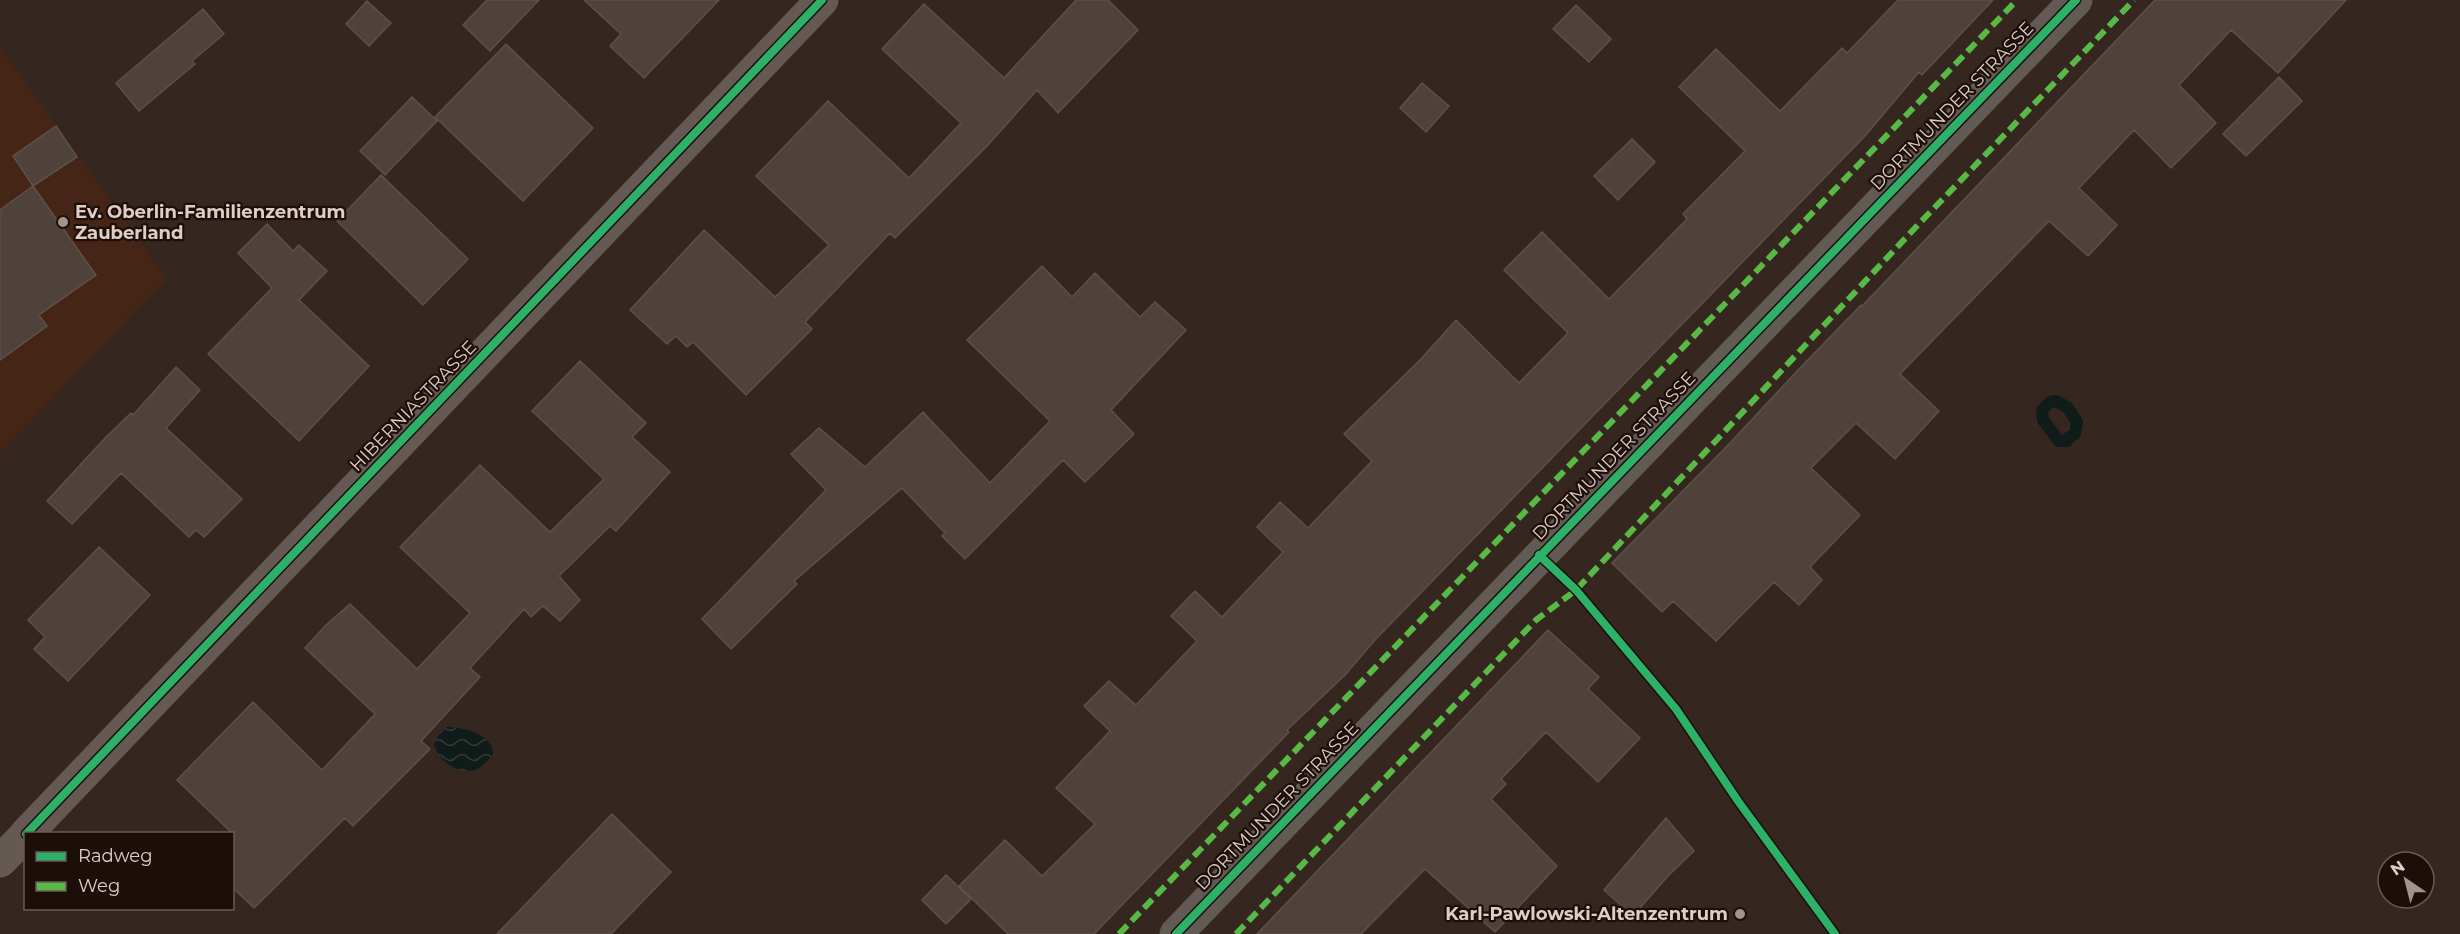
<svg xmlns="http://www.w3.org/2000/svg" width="2460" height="934" font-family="Montserrat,sans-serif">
	<defs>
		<pattern id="water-waves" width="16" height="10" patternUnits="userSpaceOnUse" patternTransform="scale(1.5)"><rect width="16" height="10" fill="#101c19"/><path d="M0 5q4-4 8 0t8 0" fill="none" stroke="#323c39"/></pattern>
	</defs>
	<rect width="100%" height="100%" fill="#35261f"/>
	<!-- built -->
	<path fill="#452516" d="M 0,47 L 167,279 L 0,453 Z"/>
	<!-- water -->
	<path fill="url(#water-waves)" d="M 447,727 C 462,727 493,734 493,754 C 489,759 481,768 475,770 C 458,775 439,761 434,745 L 438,736 Z"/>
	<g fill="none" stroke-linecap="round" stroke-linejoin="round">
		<!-- stream -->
		<path stroke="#101c19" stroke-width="12" d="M 2056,401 L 2068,408 L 2077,422 L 2075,434 L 2068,438 L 2067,441 L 2059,441 L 2043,420 L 2042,410 L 2050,402 Z"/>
	</g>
	<!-- building -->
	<path fill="#4f423b" stroke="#5e504a" stroke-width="1.5" d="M 487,0 L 539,0 L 490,51 L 463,25 Z
		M 584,0 L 719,0 L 644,78 L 610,46 L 621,34 Z
		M 1076,0 L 1108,0 L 1138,30 L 1058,113 L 1037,90 L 988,145 L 895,238 L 890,233 L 805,322 L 812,329 L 746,395 L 693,342 L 687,347 L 676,336 L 667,344 L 630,310 L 704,230 L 775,297 L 829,245 L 756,176 L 828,101 L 909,178 L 961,123 L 882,49 L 924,4 L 1004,78 Z
		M 1898,0 L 1993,0 L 1922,75 L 1919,72 L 1865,136 L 1374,641 L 1345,675 L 1287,730 L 1289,732 L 1094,934 L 1008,934 L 959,886 L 1005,840 L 1042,876 L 1095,824 L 1056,788 L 1110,731 L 1084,706 L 1109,681 L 1136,705 L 1197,641 L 1171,616 L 1195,591 L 1222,617 L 1283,552 L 1257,527 L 1280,502 L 1308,528 L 1372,461 L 1344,434 L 1420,360 L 1456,320 L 1519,383 L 1568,333 L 1504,270 L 1542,232 L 1609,299 L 1687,219 L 1683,214 L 1745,151 L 1679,87 L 1716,49 L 1780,111 L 1842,48 L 1847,53 Z
		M 2155,0 L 2346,0 L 2278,73 L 2231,30 L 2179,85 L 2216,123 L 2171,168 L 2134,130 L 2079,188 L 2117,225 L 2088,256 L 2049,221 L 1900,374 L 1939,411 L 1895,459 L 1856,423 L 1811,468 L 1860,515 L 1810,567 L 1822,580 L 1799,605 L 1774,582 L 1716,641 L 1673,601 L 1662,612 L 1612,563 L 1730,443 L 1799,369 L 1861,305 L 1862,306 Z
		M 367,1 L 391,23 L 369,46 L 346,24 Z
		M 1576,5 L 1611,39 L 1589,62 L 1553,29 Z
		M 203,9 L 224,34 L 192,61 L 195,64 L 139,111 L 116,83 Z
		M 506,44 L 593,128 L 523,201 L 435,117 Z
		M 2279,77 L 2302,101 L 2246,156 L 2223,134 Z
		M 1422,83 L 1449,106 L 1426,132 L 1400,108 Z
		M 412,97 L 437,121 L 385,175 L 360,151 Z
		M 56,126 L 77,157 L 33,186 L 13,156 Z
		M 1632,139 L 1655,162 L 1618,200 L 1594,176 Z
		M 381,175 L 468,259 L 423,305 L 337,221 Z
		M 33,186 L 96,275 L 39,315 L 47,326 L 0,360 L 0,210 Z
		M 267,224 L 293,251 L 299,245 L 327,271 L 299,300 L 369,366 L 299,441 L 208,354 L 272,288 L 238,253 Z
		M 1042,266 L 1072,297 L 1095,273 L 1140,317 L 1155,302 L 1186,330 L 1111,410 L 1134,434 L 1085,482 L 1063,460 L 965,559 L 942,536 L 945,533 L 902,488 L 794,581 L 797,584 L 731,649 L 702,619 L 826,490 L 791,454 L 819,428 L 865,467 L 923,412 L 990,483 L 1050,421 L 967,340 Z
		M 580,361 L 646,423 L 632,437 L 670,472 L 616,531 L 610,526 L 559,576 L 580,600 L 560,621 L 543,606 L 531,617 L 524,609 L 470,668 L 480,677 L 421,741 L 430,749 L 353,826 L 345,818 L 254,908 L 232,887 L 232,833 L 177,780 L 253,702 L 322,770 L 375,714 L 305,648 L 326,625 L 350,604 L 417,669 L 470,613 L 400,547 L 480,465 L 550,532 L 604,479 L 532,411 Z
		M 176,367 L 200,390 L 166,428 L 242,499 L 204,537 L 196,530 L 189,537 L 121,473 L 72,524 L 47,501 L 105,438 L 131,413 L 133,415 Z
		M 99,547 L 150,595 L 68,681 L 34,649 L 45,637 L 28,620 Z
		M 1548,630 L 1599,677 L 1588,689 L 1640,738 L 1598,782 L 1546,732 L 1501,779 L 1506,784 L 1491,799 L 1557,866 L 1495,932 L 1425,869 L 1361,934 L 1257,934 Z
		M 612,814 L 671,872 L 611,934 L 497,934 Z
		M 1666,818 L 1694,851 L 1668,876 L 1633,916 L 1604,890 Z
		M 946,875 L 971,899 L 946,924 L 922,900 Z"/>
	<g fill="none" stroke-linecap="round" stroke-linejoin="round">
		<!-- street -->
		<path stroke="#655954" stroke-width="33" d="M 26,834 L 822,0
			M 0,861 L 26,835"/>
		<!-- secondary -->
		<path stroke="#625b55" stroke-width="33" d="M 1176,934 L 2076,0"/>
		<!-- quiet -->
		<path stroke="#58b947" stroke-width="6" stroke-dasharray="12 6" stroke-linecap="butt" d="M 1119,934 L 2017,0
			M 1236,934 L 1536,620 L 1576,590 L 1915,228 L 2134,0"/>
		<!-- cycleway casing -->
		<g stroke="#1c0f0a" stroke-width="11">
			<path id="cycleway" d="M 1539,555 L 1576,590 L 1676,709 L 1738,801 L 1835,934
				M 26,834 L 822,0
				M 1176,934 L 2076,0"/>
		</g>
		<!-- cycleway -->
		<use href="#cycleway" stroke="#2db169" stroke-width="8"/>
	</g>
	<!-- markers -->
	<g fill="#a4938b" stroke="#1c0f0a" stroke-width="2">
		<circle cx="63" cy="222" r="6"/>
		<circle cx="1740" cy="914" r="6"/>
	</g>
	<g text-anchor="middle" stroke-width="4.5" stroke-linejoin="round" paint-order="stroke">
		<!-- street labels -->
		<g font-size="18" fill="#e0cdc5" stroke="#1c0f0a">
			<text transform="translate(1952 106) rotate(-46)" y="6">DORTMUNDER STRASSE</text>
			<text transform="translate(413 406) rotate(-46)" y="6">HIBERNIASTRASSE</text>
			<text transform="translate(1614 456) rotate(-46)" y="6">DORTMUNDER STRASSE</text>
			<text transform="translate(1277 806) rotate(-46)" y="6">DORTMUNDER STRASSE</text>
		</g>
		<!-- poi labels -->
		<g font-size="18" font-weight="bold" fill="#e0cdc5" stroke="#1c0f0a" text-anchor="start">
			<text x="75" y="218">Ev. Oberlin-Familienzentrum<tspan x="75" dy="21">Zauberland</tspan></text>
			<text x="1728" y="920" text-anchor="end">Karl-Pawlowski-Altenzentrum</text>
		</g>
	</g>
	<!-- legend -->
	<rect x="24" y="832" width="210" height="78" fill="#1c0f0a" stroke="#6a5b55" stroke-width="1.5"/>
	<rect x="36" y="852" width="30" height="9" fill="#2db169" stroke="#6a5b55" stroke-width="1.5"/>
	<text x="78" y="862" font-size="18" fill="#e0cdc5">Radweg</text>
	<rect x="36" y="882" width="30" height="9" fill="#58b947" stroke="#6a5b55" stroke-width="1.5"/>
	<text x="78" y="892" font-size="18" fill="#e0cdc5">Weg</text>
	<!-- north arrow -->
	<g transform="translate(2406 880) rotate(325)"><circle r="28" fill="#1c0f0a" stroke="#6a5b55" stroke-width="1.5"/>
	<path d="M0-4.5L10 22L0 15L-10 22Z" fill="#a4938b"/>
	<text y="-9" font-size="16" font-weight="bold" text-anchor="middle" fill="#e0cdc5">N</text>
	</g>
</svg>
